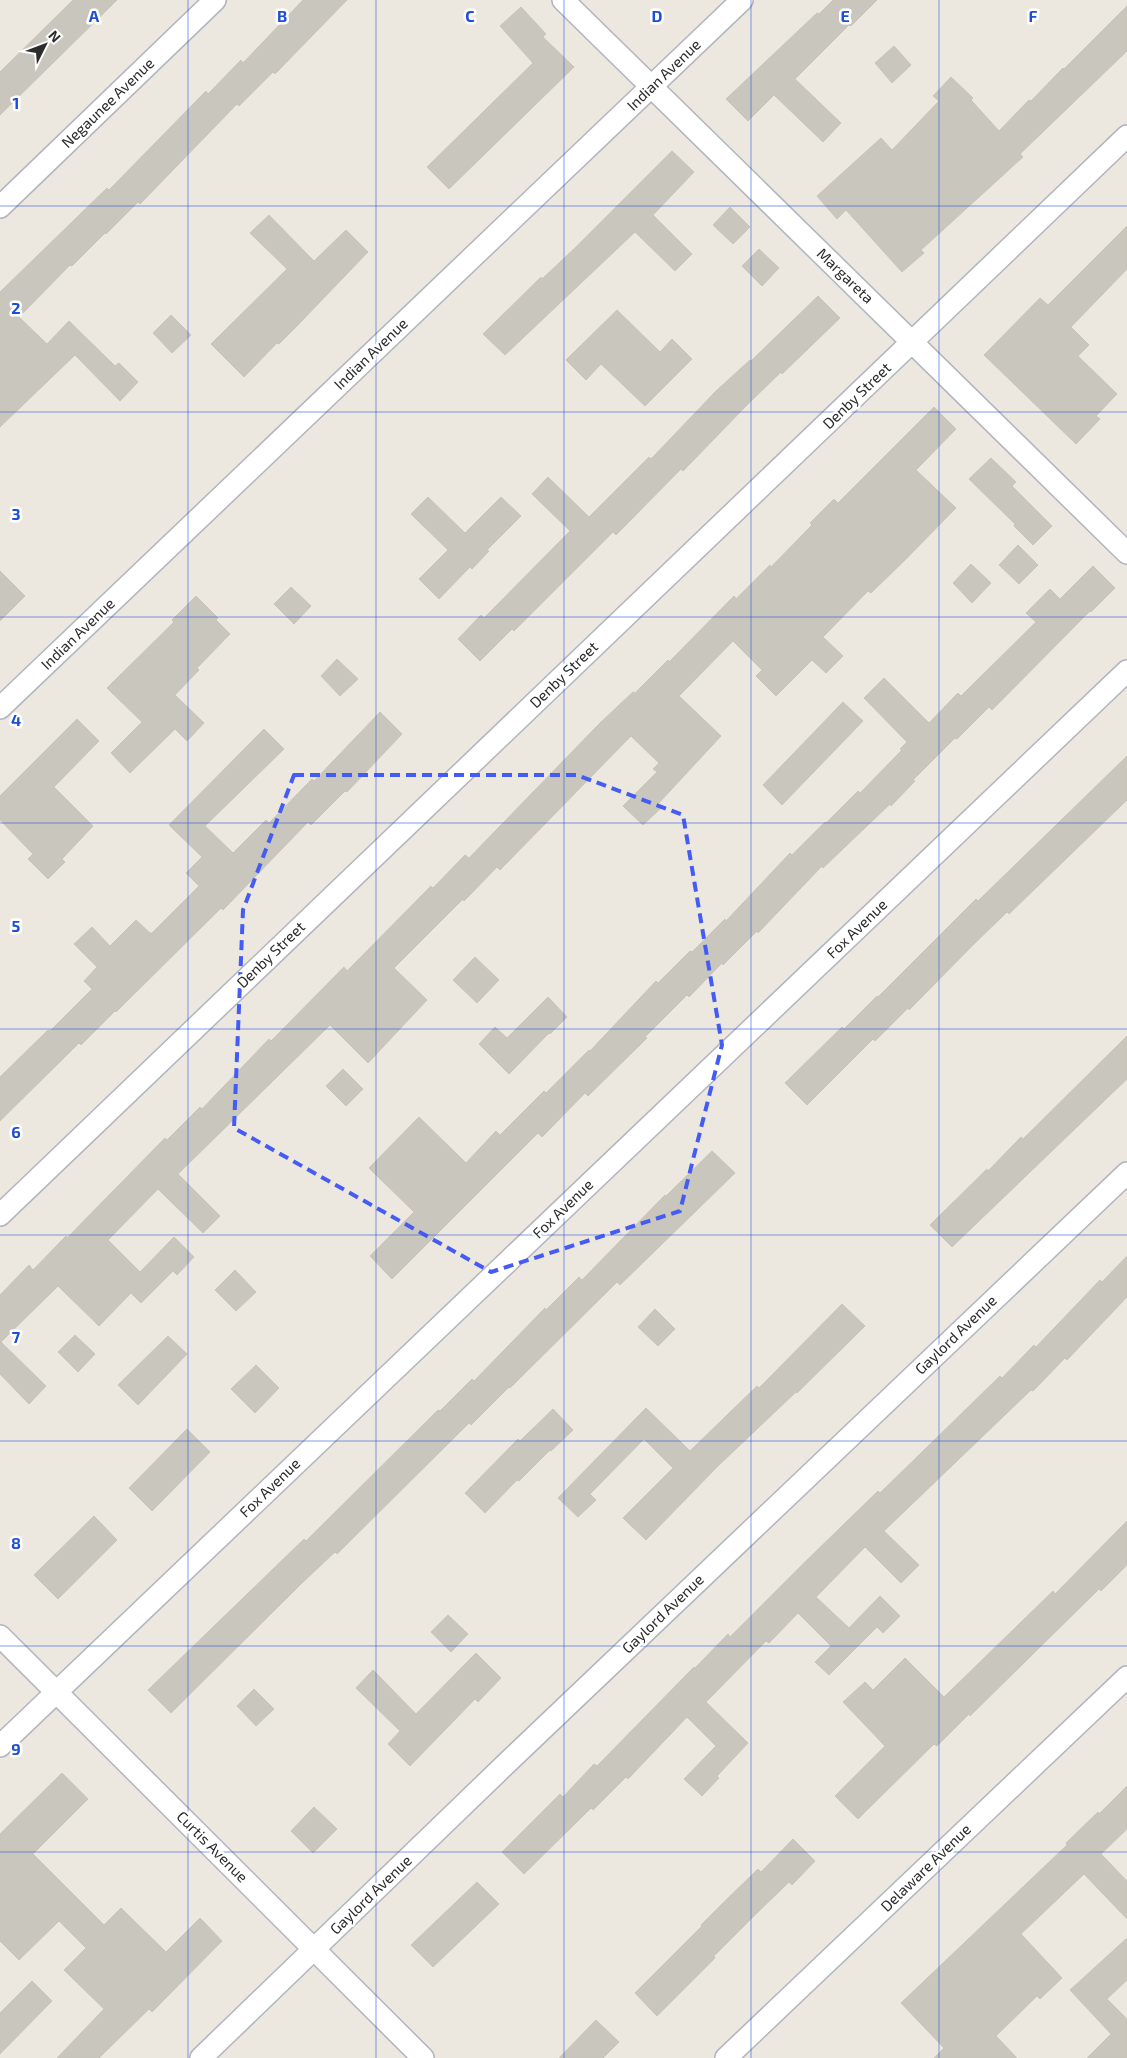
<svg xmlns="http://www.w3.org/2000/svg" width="1127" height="2058" font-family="'Exo 2',sans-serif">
	<rect width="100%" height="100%" fill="#ede8df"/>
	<!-- building -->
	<path fill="#c9c6bd" stroke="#c9c4b8" d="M 73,0 L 117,0 L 0,115 L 0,72 Z
		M 303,0 L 347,0 L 275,74 L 273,72 L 239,106 L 237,104 L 140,204 L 138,202 L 106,234 L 105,233 L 72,266 L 70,265 L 19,317 L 47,344 L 69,321 L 115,366 L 119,363 L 138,382 L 120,401 L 75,355 L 0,427 L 0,292 L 107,188 L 109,190 L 206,91 L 208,94 L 241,60 L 243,63 Z
		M 833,0 L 877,0 L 851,26 L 849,25 L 795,79 L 841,123 L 823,142 L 774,95 L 748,121 L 726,99 L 817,13 L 819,14 Z
		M 1127,6 L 1127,51 L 1020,154 L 1023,157 L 921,250 L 924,253 L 902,272 L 846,210 L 837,219 L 817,196 L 881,138 L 892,150 L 939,101 L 933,96 L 951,77 L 973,98 L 971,100 L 999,131 L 1029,100 L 1031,101 L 1063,68 L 1064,69 Z
		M 521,7 L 546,34 L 543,37 L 574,67 L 449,189 L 427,167 L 533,63 L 500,26 Z
		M 894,46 L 911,65 L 892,83 L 875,63 Z
		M 672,151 L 694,172 L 653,215 L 692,254 L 675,271 L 635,232 L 505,355 L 483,334 L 541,277 L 542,279 L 576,247 Z
		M 730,207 L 750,227 L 733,244 L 713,225 Z
		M 269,215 L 314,261 L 346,230 L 368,252 L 295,328 L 279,344 L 277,343 L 244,377 L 211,344 L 287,269 L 250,233 Z
		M 1127,226 L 1127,269 L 1071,327 L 1089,345 L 1078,356 L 1117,394 L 1096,416 L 1100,419 L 1076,444 L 984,355 L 1040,298 L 1048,305 Z
		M 759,249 L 779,268 L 762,286 L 742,266 Z
		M 818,296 L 840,318 L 782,374 L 781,372 L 747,405 L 683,471 L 681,469 L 616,535 L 613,532 L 514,631 L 512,629 L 480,661 L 458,639 L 481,615 L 484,618 L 570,531 L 532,494 L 548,477 L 589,517 L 649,457 L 651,459 L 716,391 L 750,360 L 751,361 Z
		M 617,310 L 660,352 L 672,339 L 692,359 L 645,406 L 601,364 L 586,380 L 566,360 Z
		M 171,315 L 191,335 L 172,353 L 153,333 Z
		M 934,407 L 956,429 L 916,470 L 956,508 L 904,561 L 871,593 L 868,591 L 823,637 L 843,656 L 826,673 L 812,660 L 776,696 L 756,676 L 762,670 L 733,641 L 679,696 L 721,736 L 657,805 L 661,808 L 643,825 L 623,806 L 657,772 L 653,769 L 659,763 L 631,736 L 500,870 L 497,867 L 464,901 L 463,899 L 394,968 L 427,1000 L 368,1063 L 330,1025 L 178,1174 L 220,1216 L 203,1233 L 158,1189 L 108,1240 L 140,1272 L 174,1237 L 194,1257 L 177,1275 L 173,1271 L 141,1303 L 131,1293 L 99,1326 L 58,1286 L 1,1342 L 46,1386 L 29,1404 L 0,1374 L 0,1295 L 29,1265 L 33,1270 L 66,1236 L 67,1238 L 165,1138 L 167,1140 L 200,1107 L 202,1109 L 269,1039 L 271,1041 L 344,967 L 347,971 L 431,886 L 433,888 L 465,855 L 469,858 L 599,724 L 633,692 L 635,693 L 668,660 L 669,662 L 734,596 L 736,599 L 770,565 L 771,567 L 812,525 L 810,523 L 834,499 L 838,503 Z
		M 991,458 L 1016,482 L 1012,486 L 1052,526 L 1033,545 L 1014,526 L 1015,524 L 969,479 Z
		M 428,497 L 465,533 L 501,497 L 521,516 L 487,550 L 489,551 L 472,569 L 470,567 L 439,599 L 419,579 L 448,550 L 411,514 Z
		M 1018,545 L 1038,565 L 1019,584 L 999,565 Z
		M 971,564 L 991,583 L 972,603 L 953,583 Z
		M 1093,566 L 1115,588 L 1091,612 L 1090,611 L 992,710 L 989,707 L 957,739 L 955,738 L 913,780 L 915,781 L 891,806 L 890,804 L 823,868 L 822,866 L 758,933 L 757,931 L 723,965 L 722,963 L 689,997 L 687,995 L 645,1037 L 647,1038 L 588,1096 L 585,1093 L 542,1137 L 538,1133 L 392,1279 L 370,1256 L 414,1212 L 369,1168 L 419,1117 L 466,1163 L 496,1131 L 500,1135 L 544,1091 L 546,1093 L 589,1050 L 590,1051 L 656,981 L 658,983 L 690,951 L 692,952 L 725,919 L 726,921 L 790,853 L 792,855 L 825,822 L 826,823 L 858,791 L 860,793 L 902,750 L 900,749 L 907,742 L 864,698 L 884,678 L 929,723 L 958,693 L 961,696 L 1036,622 L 1026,613 L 1050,589 L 1060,599 Z
		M 0,571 L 25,596 L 0,621 Z
		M 291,587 L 311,606 L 294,624 L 274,604 Z
		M 196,596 L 218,618 L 216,620 L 230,634 L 197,668 L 199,670 L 175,695 L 204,723 L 187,741 L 175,729 L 130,773 L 111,753 L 142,722 L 107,688 L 174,622 L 172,620 Z
		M 337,659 L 358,679 L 340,696 L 321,676 Z
		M 843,702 L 863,721 L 782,805 L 763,785 Z
		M 380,712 L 402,734 L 347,792 L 345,791 L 311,825 L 308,822 L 223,910 L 221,908 L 116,1012 L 115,1011 L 81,1045 L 79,1043 L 0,1121 L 0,1077 L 48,1030 L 50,1031 L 92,989 L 84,981 L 97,967 L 74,944 L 92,927 L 110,946 L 136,920 L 150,933 L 152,933 L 199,886 L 186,873 L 202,857 L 169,825 L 264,729 L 284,749 L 205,826 L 233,853 L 266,820 L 269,823 L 312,779 L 314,781 Z
		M 77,719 L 99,741 L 54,787 L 93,826 L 62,859 L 65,862 L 48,879 L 28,859 L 33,854 L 0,820 L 0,796 Z
		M 1127,756 L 1127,800 L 1009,914 L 1007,912 L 974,944 L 909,1010 L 908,1008 L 875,1041 L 873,1039 L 807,1105 L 785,1083 L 842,1027 L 844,1029 L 877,996 L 878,997 L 976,899 L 978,901 Z
		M 475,957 L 499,980 L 477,1003 L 453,980 Z
		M 548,997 L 567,1017 L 550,1034 L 549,1033 L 509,1074 L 479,1044 L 495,1027 L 507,1038 Z
		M 1127,1036 L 1127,1079 L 952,1247 L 930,1225 L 987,1169 L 988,1171 L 1021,1137 L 1023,1139 Z
		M 343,1069 L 363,1089 L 346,1106 L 326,1086 Z
		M 712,1151 L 735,1173 L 620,1285 L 617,1282 L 510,1388 L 509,1387 L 471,1425 L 469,1423 L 337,1554 L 335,1552 L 301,1584 L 171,1713 L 148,1690 L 304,1539 L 306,1541 L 438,1410 L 440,1411 L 472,1379 L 474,1381 L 545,1308 L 546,1310 L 579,1277 L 582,1280 L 665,1195 L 666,1196 Z
		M 1127,1256 L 1127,1297 L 1067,1360 L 1065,1358 L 1033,1391 L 1031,1390 L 884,1531 L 919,1565 L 901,1583 L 865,1547 L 816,1597 L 849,1628 L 880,1596 L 900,1616 L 883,1633 L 877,1627 L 829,1675 L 815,1662 L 831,1646 L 798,1613 L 769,1643 L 766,1641 L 706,1702 L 748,1743 L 717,1776 L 719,1778 L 702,1796 L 684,1779 L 716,1746 L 687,1717 L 628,1779 L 626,1777 L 593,1810 L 591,1808 L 524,1874 L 502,1852 L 560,1794 L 563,1797 L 594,1764 L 597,1766 L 694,1667 L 695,1668 L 728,1634 L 730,1637 L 805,1562 L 878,1491 L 880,1493 L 1000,1376 L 1002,1378 L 1034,1345 L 1036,1347 L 1100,1280 L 1102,1282 Z
		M 235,1270 L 256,1292 L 236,1311 L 215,1290 Z
		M 842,1304 L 865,1326 L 797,1393 L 796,1392 L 717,1467 L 646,1540 L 623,1518 L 673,1468 L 644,1439 L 590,1494 L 596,1500 L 578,1517 L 558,1498 L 646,1408 L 690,1451 L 757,1386 L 759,1388 Z
		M 655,1309 L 675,1329 L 658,1346 L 638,1327 Z
		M 75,1335 L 95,1354 L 78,1372 L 58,1352 Z
		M 168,1336 L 187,1354 L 138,1405 L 118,1385 Z
		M 256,1365 L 279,1388 L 255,1413 L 231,1389 Z
		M 553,1409 L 573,1430 L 551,1451 L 550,1450 L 519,1481 L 517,1480 L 485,1513 L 465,1493 L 518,1439 L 520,1441 Z
		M 187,1429 L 210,1452 L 152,1511 L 129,1488 Z
		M 94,1516 L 117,1540 L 58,1599 L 34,1575 Z
		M 1127,1521 L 1127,1565 L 1101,1591 L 1099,1589 L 970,1716 L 969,1714 L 937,1746 L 934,1744 L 858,1819 L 835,1796 L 885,1746 L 843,1702 L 865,1682 L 873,1690 L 905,1658 L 944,1697 L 1053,1591 L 1055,1594 Z
		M 448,1615 L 468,1634 L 451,1652 L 431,1632 Z
		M 476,1653 L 501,1678 L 478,1702 L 475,1699 L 410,1766 L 388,1744 L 400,1731 L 356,1688 L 373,1670 L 416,1714 Z
		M 254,1689 L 274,1709 L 256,1726 L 237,1706 Z
		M 62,1773 L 88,1799 L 33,1854 L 104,1925 L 121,1908 L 166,1952 L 200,1918 L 222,1941 L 152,2012 L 149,2009 L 99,2058 L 57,2058 L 104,2009 L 64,1970 L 86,1948 L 59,1921 L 19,1960 L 0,1941 L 0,1834 Z
		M 1127,1786 L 1127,1829 L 1101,1854 L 1127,1881 L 1127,1919 L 1084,1874 L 1021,1934 L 1062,1978 L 1040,1999 L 1037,1996 L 996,2036 L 1017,2058 L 934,2058 L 944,2048 L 901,2003 L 1067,1845 L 1066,1843 L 1098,1812 L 1099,1814 Z
		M 314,1807 L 337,1829 L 313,1853 L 291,1831 Z
		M 793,1839 L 815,1861 L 792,1885 L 789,1882 L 756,1914 L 714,1956 L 715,1958 L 657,2016 L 635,1993 L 702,1926 L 701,1925 L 725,1901 L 758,1869 L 761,1872 Z
		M 477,1882 L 499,1904 L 433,1967 L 411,1945 Z
		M 1127,1938 L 1127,1980 L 1107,1999 L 1127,2019 L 1127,2058 L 1087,2058 L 1111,2034 L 1070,1990 Z
		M 32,1981 L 52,2001 L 0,2054 L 0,2013 Z
		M 596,2020 L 619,2042 L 603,2058 L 559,2058 Z"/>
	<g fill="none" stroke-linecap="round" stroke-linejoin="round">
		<!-- street casing -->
		<g stroke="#b2b4bf" stroke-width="24">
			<path id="street" d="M 563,0 L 1127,553
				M 0,207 L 215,0
				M 0,708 L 742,0
				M 0,1215 L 1127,136
				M 0,1636 L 423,2058
				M 0,1746 L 1127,671
				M 201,2058 L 510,1760 L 1127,1173
				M 726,2058 L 1127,1677"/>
		</g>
		<!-- street -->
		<use href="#street" stroke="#fff" stroke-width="21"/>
	</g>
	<!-- marked area -->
	<path fill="none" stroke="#455cf4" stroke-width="4" stroke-dasharray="10 6" stroke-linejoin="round" d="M 294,775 L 577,775 L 683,815 L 722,1045 L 680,1211 L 491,1272 L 234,1128 L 243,910 Z"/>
	<!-- grid -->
	<path fill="none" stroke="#1d4ed8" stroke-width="1" stroke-opacity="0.55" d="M 188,0 L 188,2058M 376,0 L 376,2058M 564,0 L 564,2058M 751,0 L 751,2058M 939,0 L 939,2058M 0,206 L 1127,206M 0,412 L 1127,412M 0,617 L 1127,617M 0,823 L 1127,823M 0,1029 L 1127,1029M 0,1235 L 1127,1235M 0,1441 L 1127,1441M 0,1646 L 1127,1646M 0,1852 L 1127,1852"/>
	<g text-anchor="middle" stroke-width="5" stroke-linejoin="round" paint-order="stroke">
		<!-- street labels -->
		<g font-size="15" fill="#2c2c2c" stroke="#fff">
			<text transform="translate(664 75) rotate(-44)" y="5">Indian Avenue</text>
			<text transform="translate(108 103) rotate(-44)" y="5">Negaunee Avenue</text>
			<text transform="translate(845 276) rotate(44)" y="5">Margareta</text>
			<text transform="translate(371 354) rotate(-44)" y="5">Indian Avenue</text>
			<text transform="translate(857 396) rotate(-44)" y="5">Denby Street</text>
			<text transform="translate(78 634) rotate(-44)" y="5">Indian Avenue</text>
			<text transform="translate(564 675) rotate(-44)" y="5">Denby Street</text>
			<text transform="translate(857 929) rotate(-44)" y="5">Fox Avenue</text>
			<text transform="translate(271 955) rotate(-44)" y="5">Denby Street</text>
			<text transform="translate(563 1209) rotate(-44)" y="5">Fox Avenue</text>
			<text transform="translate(956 1335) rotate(-44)" y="5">Gaylord Avenue</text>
			<text transform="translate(270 1488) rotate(-44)" y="5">Fox Avenue</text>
			<text transform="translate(663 1614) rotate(-44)" y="5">Gaylord Avenue</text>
			<text transform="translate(212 1847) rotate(45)" y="5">Curtis Avenue</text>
			<text transform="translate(926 1868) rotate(-44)" y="5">Delaware Avenue</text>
			<text transform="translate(371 1895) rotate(-44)" y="5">Gaylord Avenue</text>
		</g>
	</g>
	<g font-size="16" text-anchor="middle" font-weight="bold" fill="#1d4ed8" stroke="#fff" stroke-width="5" stroke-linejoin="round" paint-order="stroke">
		<text x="94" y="22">A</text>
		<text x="282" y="22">B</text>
		<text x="470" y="22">C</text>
		<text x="657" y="22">D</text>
		<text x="845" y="22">E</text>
		<text x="1033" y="22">F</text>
		<text x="16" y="109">1</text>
		<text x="16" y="314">2</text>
		<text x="16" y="520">3</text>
		<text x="16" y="726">4</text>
		<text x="16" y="932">5</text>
		<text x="16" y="1138">6</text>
		<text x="16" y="1343">7</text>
		<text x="16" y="1549">8</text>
		<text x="16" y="1755">9</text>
	</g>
	<!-- north arrow -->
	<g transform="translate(45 45) rotate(48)" stroke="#ffffff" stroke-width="4" paint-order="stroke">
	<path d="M0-4L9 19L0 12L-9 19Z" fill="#2c2c2c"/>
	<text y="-8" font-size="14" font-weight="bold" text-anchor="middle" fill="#2c2c2c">N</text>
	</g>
</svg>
